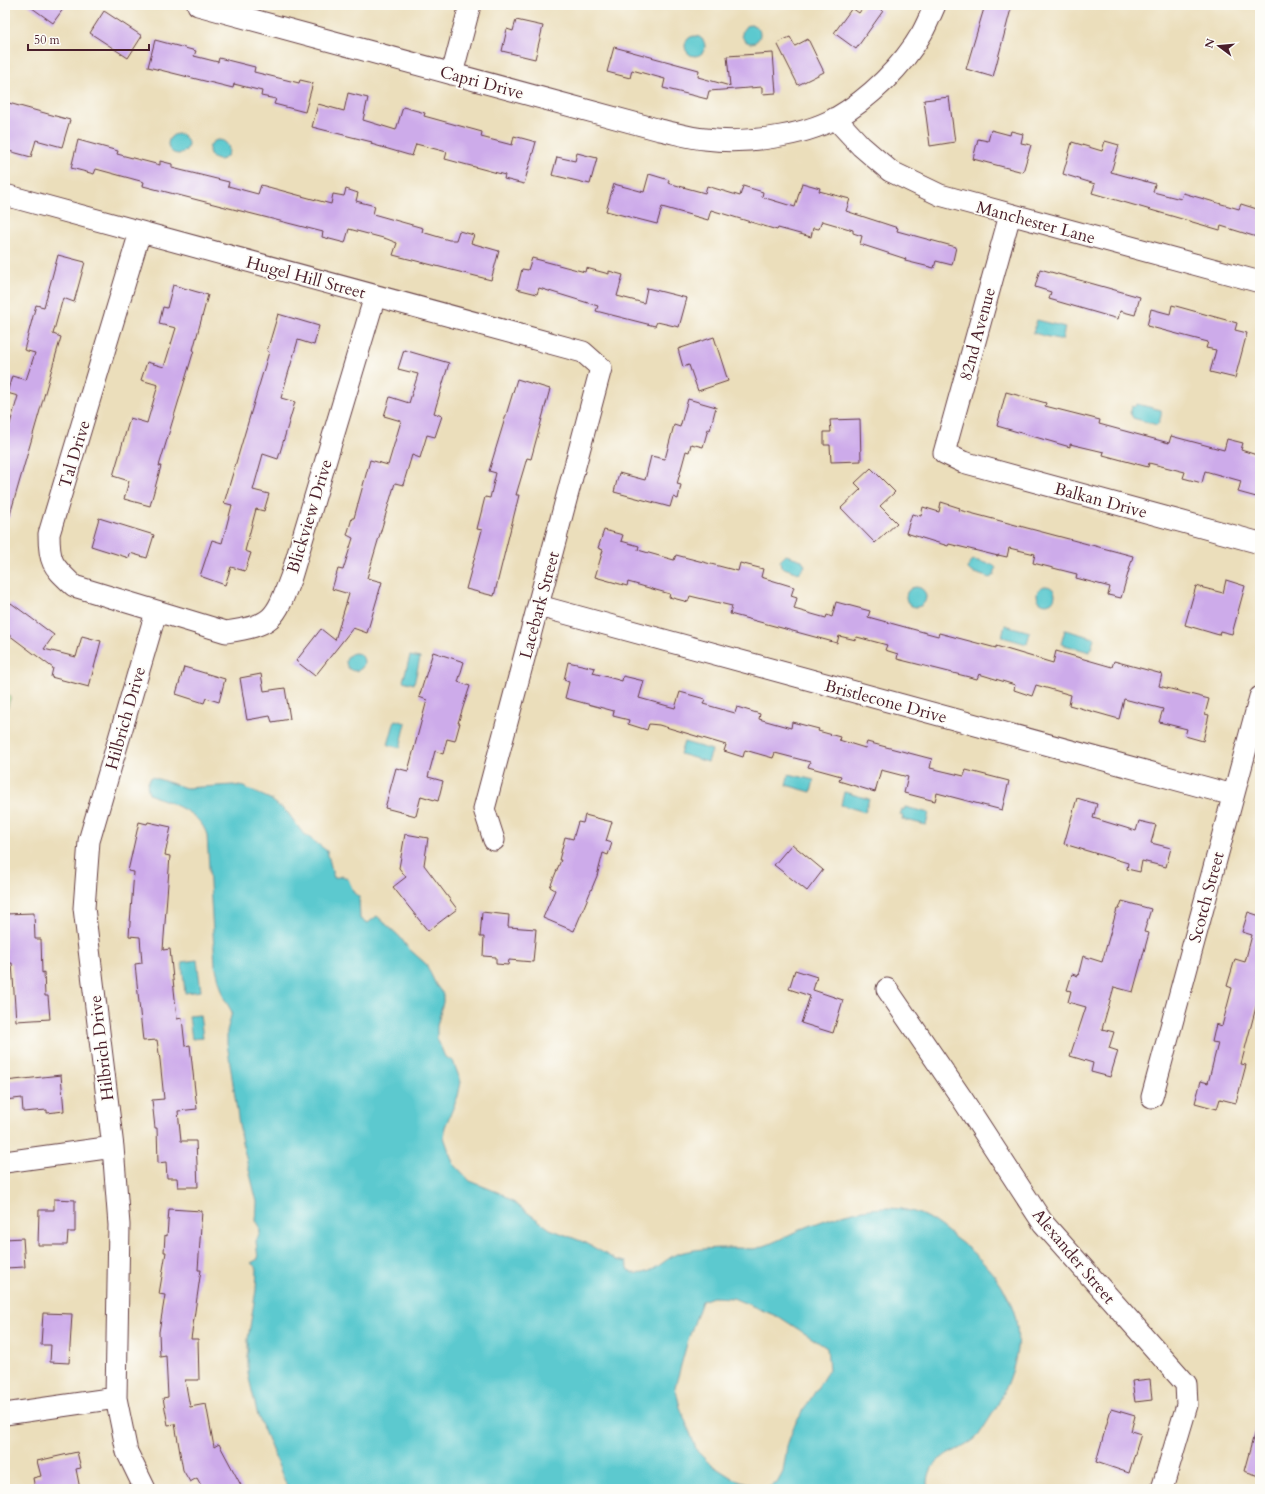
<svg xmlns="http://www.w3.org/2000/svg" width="1265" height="1494" font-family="Cardo,serif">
	<rect width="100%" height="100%" fill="#fdfcf7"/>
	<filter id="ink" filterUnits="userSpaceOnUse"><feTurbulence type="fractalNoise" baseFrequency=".025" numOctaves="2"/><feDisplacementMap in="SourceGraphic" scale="8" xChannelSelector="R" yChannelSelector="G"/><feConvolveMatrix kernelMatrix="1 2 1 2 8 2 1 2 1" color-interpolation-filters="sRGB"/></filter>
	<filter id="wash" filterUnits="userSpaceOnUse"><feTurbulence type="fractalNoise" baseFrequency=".012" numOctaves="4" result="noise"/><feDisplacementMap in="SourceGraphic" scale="16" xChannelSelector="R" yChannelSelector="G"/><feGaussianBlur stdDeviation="0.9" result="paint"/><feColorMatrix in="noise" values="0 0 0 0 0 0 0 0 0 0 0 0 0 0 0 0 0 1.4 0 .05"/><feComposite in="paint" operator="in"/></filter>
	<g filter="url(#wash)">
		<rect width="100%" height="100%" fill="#ebdebb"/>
		<!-- green -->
		<path fill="#a3d989" stroke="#767c5a" d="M 5,694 L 11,696 L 5,716 Z"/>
		<!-- water -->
		<path fill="#5bc9cf" stroke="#52747d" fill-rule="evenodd" d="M742 34a9 9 0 1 1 18 0a9 9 0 1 1-18 0Z
			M685 46a10 10 0 1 1 20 0a10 10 0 1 1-20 0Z
			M168 144a10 10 0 1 1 20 0a10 10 0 1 1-20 0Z
			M209 150a10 10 0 1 1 20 0a10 10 0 1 1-20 0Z
			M 1037,320 L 1065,327 L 1062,340 L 1033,333 Z
			M 1137,404 L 1161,410 C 1162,415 1160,421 1157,425 L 1133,418 L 1130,413 L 1132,406 L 1134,407 Z
			M 786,555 L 802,560 L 805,566 L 799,573 L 781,567 L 780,561 Z
			M 974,560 L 993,565 L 996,568 L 994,575 L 990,578 L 971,572 L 968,569 L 970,562 Z
			M1037 595a9 9 0 1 1 18 0a9 9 0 1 1-18 0Z
			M906 597a10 10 0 1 1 20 0a10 10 0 1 1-20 0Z
			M 1005,625 L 1030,632 L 1027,644 L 1002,637 Z
			M 1065,630 L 1094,638 L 1090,652 L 1061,644 Z
			M346 662a9 9 0 1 1 18 0a9 9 0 1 1-18 0Z
			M 410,656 L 420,658 L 414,684 L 403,681 Z
			M 395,720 L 406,723 L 400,748 L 388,745 Z
			M 684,742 L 712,750 L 708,762 L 680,754 Z
			M 789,774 L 814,780 L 811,792 L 786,785 Z
			M 152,777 L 186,788 L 233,785 L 244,787 L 270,799 L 288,813 L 302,832 L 327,851 L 334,878 L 343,876 L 348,879 L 354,893 L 359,897 L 360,919 L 368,923 L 377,916 L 400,937 L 408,948 L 426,964 L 436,985 L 443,994 L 443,1002 L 437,1026 L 437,1038 L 445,1057 L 453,1061 L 461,1082 L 458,1096 L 445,1127 L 444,1137 L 453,1163 L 470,1181 L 502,1194 L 550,1229 L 586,1243 L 616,1260 L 626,1262 L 629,1271 C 650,1281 664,1257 680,1253 C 698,1248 719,1248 737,1248 C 744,1248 752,1250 758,1248 C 772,1244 784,1237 797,1231 C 835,1215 889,1196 928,1218 C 937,1223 947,1231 955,1238 C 976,1253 999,1277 1010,1301 C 1031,1349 1005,1397 978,1436 C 959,1456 926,1451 928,1489 L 288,1489 L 258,1416 L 248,1374 L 248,1339 L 256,1290 L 257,1268 L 251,1263 L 258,1259 L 256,1241 L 260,1233 L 259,1225 L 256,1221 L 257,1202 L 241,1138 L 227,1043 L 227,1031 L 232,1012 L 224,998 L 215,965 L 207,835 C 200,811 169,803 149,794 L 147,785 L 150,778 ZM 713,1297 L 733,1298 L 781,1318 L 827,1348 L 829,1369 L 794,1426 L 787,1446 L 783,1472 L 777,1483 L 765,1489 L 732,1478 L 710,1464 L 697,1451 L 680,1407 L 675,1387 L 688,1340 L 702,1301 Z
			M 844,792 L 869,799 L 865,812 L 841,805 Z
			M 905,807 L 929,813 L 926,825 L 902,819 L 903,816 L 900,815 L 902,809 L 904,810 Z
			M 197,960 L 201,991 L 185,993 L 182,962 Z
			M 200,1015 L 203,1038 L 192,1039 L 189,1016 Z"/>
		<g id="blocks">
			<!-- building -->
			<path fill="#cdabea" d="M 28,5 L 66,5 L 53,23 Z
				M 865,5 L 874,5 L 883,11 L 856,49 L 834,33 L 852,8 L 859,13 Z
				M 985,5 L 1012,5 L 993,77 L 966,69 Z
				M 104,11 L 142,36 L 128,58 L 90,33 Z
				M 516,20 L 543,26 L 535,59 L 502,51 L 507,29 L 513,31 Z
				M 790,37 L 795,46 L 808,39 L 824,72 L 798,85 L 777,43 Z
				M 155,40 L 196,51 L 194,56 L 218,62 L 219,58 L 255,67 L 254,72 L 299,83 L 300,80 L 313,83 L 305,112 L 274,104 L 276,99 L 261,96 L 262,91 L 234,84 L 233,88 L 148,67 Z
				M 614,47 L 699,70 L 698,77 L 730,86 L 727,56 L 773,53 L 776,93 L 762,94 L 762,87 L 709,91 L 707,99 L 663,88 L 665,79 L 632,70 L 630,78 L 607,72 Z
				M 348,93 L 368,98 L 363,120 L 396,130 L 403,107 L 425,113 L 424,116 L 482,132 L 481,137 L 512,145 L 514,136 L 536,142 L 524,184 L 504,179 L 505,175 L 445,159 L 447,152 L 416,144 L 412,156 L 371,144 L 372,142 L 312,127 L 318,104 L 344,111 Z
				M 949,97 L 955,142 L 930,146 L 924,100 Z
				M 5,102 L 70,120 L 62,147 L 36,140 L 31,157 L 5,150 Z
				M 991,130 L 1010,135 L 1011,131 L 1023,134 L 1021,143 L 1031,145 L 1023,172 L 973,159 L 978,139 L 988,141 Z
				M 78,140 L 118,151 L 117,154 L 160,165 L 160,161 L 172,164 L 172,168 L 229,182 L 228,186 L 258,194 L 261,185 L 331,204 L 333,194 L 344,196 L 346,189 L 358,193 L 356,201 L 375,206 L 373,214 L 423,228 L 422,232 L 449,240 L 456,240 L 459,231 L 474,235 L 471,243 L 499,251 L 491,280 L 393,255 L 397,243 L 387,239 L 349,229 L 345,243 L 322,237 L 323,232 L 143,186 L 144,182 L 96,169 L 94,174 L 71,168 Z
				M 1105,141 L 1119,145 L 1111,172 L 1155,184 L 1153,192 L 1181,199 L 1183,193 L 1239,209 L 1241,204 L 1260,210 L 1260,238 L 1221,226 L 1220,230 L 1092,193 L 1095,184 L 1063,174 L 1072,142 L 1102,151 Z
				M 577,153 L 597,158 L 590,184 L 552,175 L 557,157 L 575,161 Z
				M 649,174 L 669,180 L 668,183 L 705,193 L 707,186 L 740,196 L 743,186 L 763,192 L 762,197 L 795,207 L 802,183 L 820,188 L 819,191 L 850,199 L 846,211 L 898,228 L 897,231 L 956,247 L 952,265 L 936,261 L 934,268 L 905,261 L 906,259 L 860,244 L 862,236 L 853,233 L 853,230 L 822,221 L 819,229 L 813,228 L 811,237 L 778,228 L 777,230 L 711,210 L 708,220 L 662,207 L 657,224 L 606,211 L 614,184 L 644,192 Z
				M 58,255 L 85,262 L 74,302 L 63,298 L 53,334 L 61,337 L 9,518 L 5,518 L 5,434 L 7,434 L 18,396 L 7,393 L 12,376 L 26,380 L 35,353 L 24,350 L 36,305 L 44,307 Z
				M 532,258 L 585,272 L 586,268 L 609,274 L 609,271 L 623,275 L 617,296 L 644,303 L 647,288 L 687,298 L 679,327 L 657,322 L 655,326 L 596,311 L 598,306 L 539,288 L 537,294 L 517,289 L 522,269 L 528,270 Z
				M 1040,269 L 1140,297 L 1135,315 L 1120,311 L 1118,319 L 1049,299 L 1051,292 L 1035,287 Z
				M 173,285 L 208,295 L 193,350 L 194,350 L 159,466 L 161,466 L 150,506 L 124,499 L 129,481 L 113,476 L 130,418 L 147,423 L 158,385 L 141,380 L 147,362 L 164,367 L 176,328 L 159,324 L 163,307 L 167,308 Z
				M 1172,305 L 1237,323 L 1235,330 L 1247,333 L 1235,378 L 1210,372 L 1216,350 L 1206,348 L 1208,342 L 1147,326 L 1151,309 L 1170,314 Z
				M 278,314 L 319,326 L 314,345 L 298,340 L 281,398 L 295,402 L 278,459 L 263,454 L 253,490 L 269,494 L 264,511 L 256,509 L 245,551 L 251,553 L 245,571 L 231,567 L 225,585 L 200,576 L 212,540 L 222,543 L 232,505 L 224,503 L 269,352 L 267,351 Z
				M 714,337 L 728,381 L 698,391 L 689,365 L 683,367 L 678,349 Z
				M 404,350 L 449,363 L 434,413 L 442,416 L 435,437 L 427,435 L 420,458 L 412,455 L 403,485 L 395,483 L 367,578 L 382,582 L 367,633 L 353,628 L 315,676 L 296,661 L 321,629 L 335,640 L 349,594 L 332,589 L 338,569 L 343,570 L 353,538 L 347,535 L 352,518 L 354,518 L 370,460 L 388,465 L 401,421 L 384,416 L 390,397 L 409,403 L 418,374 L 398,369 Z
				M 517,379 L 550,389 L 531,459 L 527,458 L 516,495 L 519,495 L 494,596 L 466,589 L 482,530 L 477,529 L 485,497 L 490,498 L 496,473 L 489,471 Z
				M 1006,392 L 1046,403 L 1045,406 L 1100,420 L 1099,424 L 1169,443 L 1171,436 L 1224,450 L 1227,439 L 1243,443 L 1241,450 L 1260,456 L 1260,498 L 1238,492 L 1241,481 L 1205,471 L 1202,483 L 1183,478 L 1185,472 L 1149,463 L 1148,467 L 1103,455 L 1104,452 L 1070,444 L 1070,447 L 997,426 Z
				M 688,399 L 716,407 L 710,430 L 708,429 L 703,447 L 691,444 L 689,452 L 686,451 L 677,484 L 681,485 L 678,499 L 673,497 L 670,507 L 614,492 L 619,473 L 645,480 L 651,456 L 665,459 L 674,425 L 680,427 Z
				M 860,419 L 861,461 L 831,462 L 830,445 L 824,445 L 824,432 L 831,432 L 830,420 Z
				M 871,468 L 895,492 L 880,506 L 897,523 L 875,543 L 841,508 L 861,489 L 855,483 Z
				M 941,502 L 960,508 L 959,510 L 1133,556 L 1121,598 L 1108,595 L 1110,587 L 1076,578 L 1077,574 L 1033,563 L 1035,554 L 1009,548 L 1007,557 L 998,555 L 998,556 L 949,544 L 948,546 L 906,533 L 912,514 L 921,516 L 923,507 L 939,512 Z
				M 99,518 L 154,535 L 147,558 L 130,553 L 129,558 L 91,546 Z
				M 604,530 L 623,535 L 621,541 L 639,546 L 638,550 L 674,560 L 676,555 L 738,571 L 740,563 L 763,569 L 761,577 L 794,587 L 791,596 L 797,598 L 794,609 L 826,618 L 827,615 L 832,617 L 836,602 L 870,611 L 868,617 L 938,636 L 939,633 L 996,648 L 996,646 L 1053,663 L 1056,651 L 1112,667 L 1114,661 L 1162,674 L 1159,686 L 1209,699 L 1205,714 L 1209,715 L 1203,741 L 1185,736 L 1187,729 L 1159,722 L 1163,709 L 1124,699 L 1119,719 L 1069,705 L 1071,695 L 1036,685 L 1032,696 L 1014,690 L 1015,685 L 979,674 L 977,679 L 897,659 L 898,654 L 885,650 L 887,645 L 857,637 L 856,640 L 839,636 L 837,643 L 730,614 L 732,606 L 690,596 L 688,602 L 669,597 L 670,594 L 628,582 L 627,586 L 595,577 L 603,550 L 598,548 Z
				M 1226,580 L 1245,586 L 1232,634 L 1220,631 L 1219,635 L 1185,625 L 1196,586 L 1223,593 Z
				M 11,603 L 54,635 L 44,649 L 76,657 L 82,636 L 101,641 L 89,687 L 51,677 L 53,668 L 5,632 L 5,610 Z
				M 433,652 L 464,662 L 458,682 L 470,686 L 458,723 L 460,723 L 455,741 L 447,739 L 443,754 L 435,751 L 428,777 L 443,781 L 438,801 L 421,796 L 416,816 L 385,808 L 396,768 L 408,771 L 427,700 L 419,697 Z
				M 568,662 L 595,668 L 593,673 L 622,681 L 623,676 L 644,681 L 639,698 L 675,708 L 680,692 L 705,699 L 703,704 L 735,713 L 737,707 L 760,714 L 759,719 L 791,728 L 792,722 L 819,729 L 818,731 L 840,737 L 839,740 L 865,748 L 867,742 L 932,759 L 930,768 L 964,776 L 966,770 L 1009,781 L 1002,810 L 937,793 L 935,801 L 904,793 L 908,777 L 881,770 L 875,792 L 839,781 L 841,776 L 808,767 L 810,762 L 775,753 L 773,758 L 745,750 L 743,757 L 724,751 L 726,745 L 659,725 L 649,724 L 647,730 L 628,724 L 629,720 L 613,716 L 614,711 L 565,698 L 569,682 L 564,680 Z
				M 184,667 L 225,679 L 219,702 L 206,698 L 204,703 L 176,694 Z
				M 261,674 L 264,691 L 285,688 L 290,719 L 272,722 L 270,716 L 247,720 L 240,678 Z
				M 1077,798 L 1097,804 L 1093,818 L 1136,831 L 1139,821 L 1156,825 L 1151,843 L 1171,848 L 1166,867 L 1142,861 L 1140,872 L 1127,869 L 1128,863 L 1064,844 Z
				M 585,815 L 612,822 L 606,841 L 612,843 L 608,855 L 603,853 L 597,876 L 574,931 L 543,918 L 555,890 L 550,887 L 561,860 L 559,860 L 565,837 L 573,839 L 578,822 L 583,823 Z
				M 139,822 L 147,824 L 148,822 L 171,827 L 165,855 L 170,856 L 163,950 L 170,949 L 177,1019 L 182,1018 L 185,1046 L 190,1045 L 197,1109 L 178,1111 L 181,1141 L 196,1141 L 198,1187 L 178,1187 L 177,1178 L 167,1178 L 166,1162 L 158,1163 L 157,1128 L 155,1128 L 152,1100 L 164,1099 L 160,1060 L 157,1040 L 143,1041 L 135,964 L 142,963 L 140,937 L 129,936 L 134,872 L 128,871 Z
				M 405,834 L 428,838 L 424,865 L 457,909 L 428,931 L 393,887 L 406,877 L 399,868 Z
				M 792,844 L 823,870 L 807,891 L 774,865 Z
				M 1122,901 L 1151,909 L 1144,932 L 1149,933 L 1133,992 L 1114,987 L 1102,1029 L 1114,1032 L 1109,1048 L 1118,1051 L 1110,1077 L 1091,1072 L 1093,1063 L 1070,1056 L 1086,1007 L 1068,1002 L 1071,991 L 1067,990 L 1072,974 L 1078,976 L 1083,956 L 1102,962 L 1117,909 L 1119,909 Z
				M 482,912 L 509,915 L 508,927 L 536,929 L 533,962 L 509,960 L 508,965 L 496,964 L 496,957 L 483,956 L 484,937 L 480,937 Z
				M 1248,912 L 1260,916 L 1260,992 L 1241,1064 L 1246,1065 L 1236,1103 L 1220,1099 L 1217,1109 L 1195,1103 L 1201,1081 L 1208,1083 L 1218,1043 L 1212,1042 L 1216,1024 L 1222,1026 L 1232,988 L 1227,986 L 1235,959 L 1245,962 L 1252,935 L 1242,932 Z
				M 34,913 L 35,939 L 41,939 L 42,973 L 44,972 L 45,996 L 48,996 L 50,1019 L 16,1021 L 12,963 L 6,963 L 5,914 Z
				M 795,970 L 817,977 L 813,990 L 843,1000 L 833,1033 L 801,1023 L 810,996 L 789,989 Z
				M 61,1075 L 64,1111 L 47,1113 L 47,1110 L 23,1112 L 22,1098 L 5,1100 L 5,1081 Z
				M 54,1199 L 75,1200 L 75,1232 L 68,1232 L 67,1245 L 38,1245 L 39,1210 L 54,1210 Z
				M 169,1209 L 202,1211 L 198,1270 L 201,1270 L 191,1339 L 198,1339 L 199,1380 L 185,1380 L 190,1407 L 206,1404 L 214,1447 L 219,1444 L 243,1489 L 203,1489 L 197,1478 L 190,1482 L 183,1470 L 175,1424 L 168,1425 L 163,1398 L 168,1397 L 166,1356 L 160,1357 L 159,1332 L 165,1295 L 159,1294 L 166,1252 L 164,1252 L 165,1235 L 167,1236 Z
				M 23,1238 L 25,1267 L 5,1268 L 5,1239 Z
				M 43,1313 L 72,1314 L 69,1363 L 50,1362 L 51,1345 L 41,1345 Z
				M 1150,1379 L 1152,1400 L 1135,1402 L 1132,1381 Z
				M 1111,1409 L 1135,1416 L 1131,1431 L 1141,1434 L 1129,1473 L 1096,1462 Z
				M 1256,1427 L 1260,1428 L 1260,1476 L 1244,1471 Z
				M 77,1452 L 81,1468 L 76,1469 L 80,1489 L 35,1489 L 33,1478 L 41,1476 L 37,1461 Z"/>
		</g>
	</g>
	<g filter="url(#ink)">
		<use href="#blocks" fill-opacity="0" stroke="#623c41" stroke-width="1"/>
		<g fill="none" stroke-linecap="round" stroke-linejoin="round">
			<!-- minor casing -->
			<g stroke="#623c41" stroke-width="23">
				<path id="minor" d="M 198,5 L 660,130 C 675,133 690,138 705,139 C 744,144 801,137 836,118 C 869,99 903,66 922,33 C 927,24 931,14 935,5
					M 452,74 L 470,5
					M 835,118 L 861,146 L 890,171 L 940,195 L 1260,282
					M 5,195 L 583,352 L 601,368 L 484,809 L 494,840
					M 1010,215 L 944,453 L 963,462 L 1260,543
					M 140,232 L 49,534 C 49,564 53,566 74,586 L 226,632 C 273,625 275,620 291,577 L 375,296
					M 539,606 L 1233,795
					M 887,989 L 963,1100 L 1043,1223 L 1186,1384 L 1187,1405 L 1162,1489
					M 1152,1097 L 1260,697
					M 5,1162 L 113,1147
					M 5,1414 L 116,1398
					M 145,1489 L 127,1452 L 116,1398 L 119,1225 L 113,1147 L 84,908 L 89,841 L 156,612"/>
			</g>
			<!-- minor -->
			<use href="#minor" stroke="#fff" stroke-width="21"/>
		</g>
	</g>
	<g text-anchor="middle" stroke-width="3.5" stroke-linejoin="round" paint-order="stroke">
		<!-- street labels -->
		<g font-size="17" fill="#4a1f2b" stroke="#fdfcf7">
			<text transform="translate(482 82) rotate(15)" y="6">Capri Drive</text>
			<text transform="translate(1036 222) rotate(15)" y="6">Manchester Lane</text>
			<text transform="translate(306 277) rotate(15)" y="6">Hugel Hill Street</text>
			<text transform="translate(977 334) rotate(-75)" y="6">82nd Avenue</text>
			<text transform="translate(74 454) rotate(-73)" y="6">Tal Drive</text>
			<text transform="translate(1101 500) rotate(15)" y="6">Balkan Drive</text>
			<text transform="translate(309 516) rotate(-73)" y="6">Blickview Drive</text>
			<text transform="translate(539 605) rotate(-75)" y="6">Lacebark Street</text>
			<text transform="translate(886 701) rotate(15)" y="6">Bristlecone Drive</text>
			<text transform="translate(125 718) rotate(-74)" y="6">Hilbrich Drive</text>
			<text transform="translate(1206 897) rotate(-75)" y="6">Scotch Street</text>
			<text transform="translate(101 1048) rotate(-97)" y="6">Hilbrich Drive</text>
			<text transform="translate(1074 1256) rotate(50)" y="6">Alexander Street</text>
		</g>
	</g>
	<!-- margin -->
	<rect width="1265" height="1494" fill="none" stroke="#fdfcf7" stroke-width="20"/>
	<!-- north arrow -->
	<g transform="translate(1219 46) rotate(286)" stroke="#fdfcf7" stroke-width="3" paint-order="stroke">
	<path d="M0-3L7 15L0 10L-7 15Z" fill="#4a1f2b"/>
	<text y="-6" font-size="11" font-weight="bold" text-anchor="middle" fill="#4a1f2b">N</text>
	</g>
	<!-- scale -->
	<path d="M28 44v6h121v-6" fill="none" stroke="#4a1f2b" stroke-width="2"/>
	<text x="34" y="44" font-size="12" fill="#4a1f2b" stroke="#fdfcf7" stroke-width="3" paint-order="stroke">50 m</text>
</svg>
